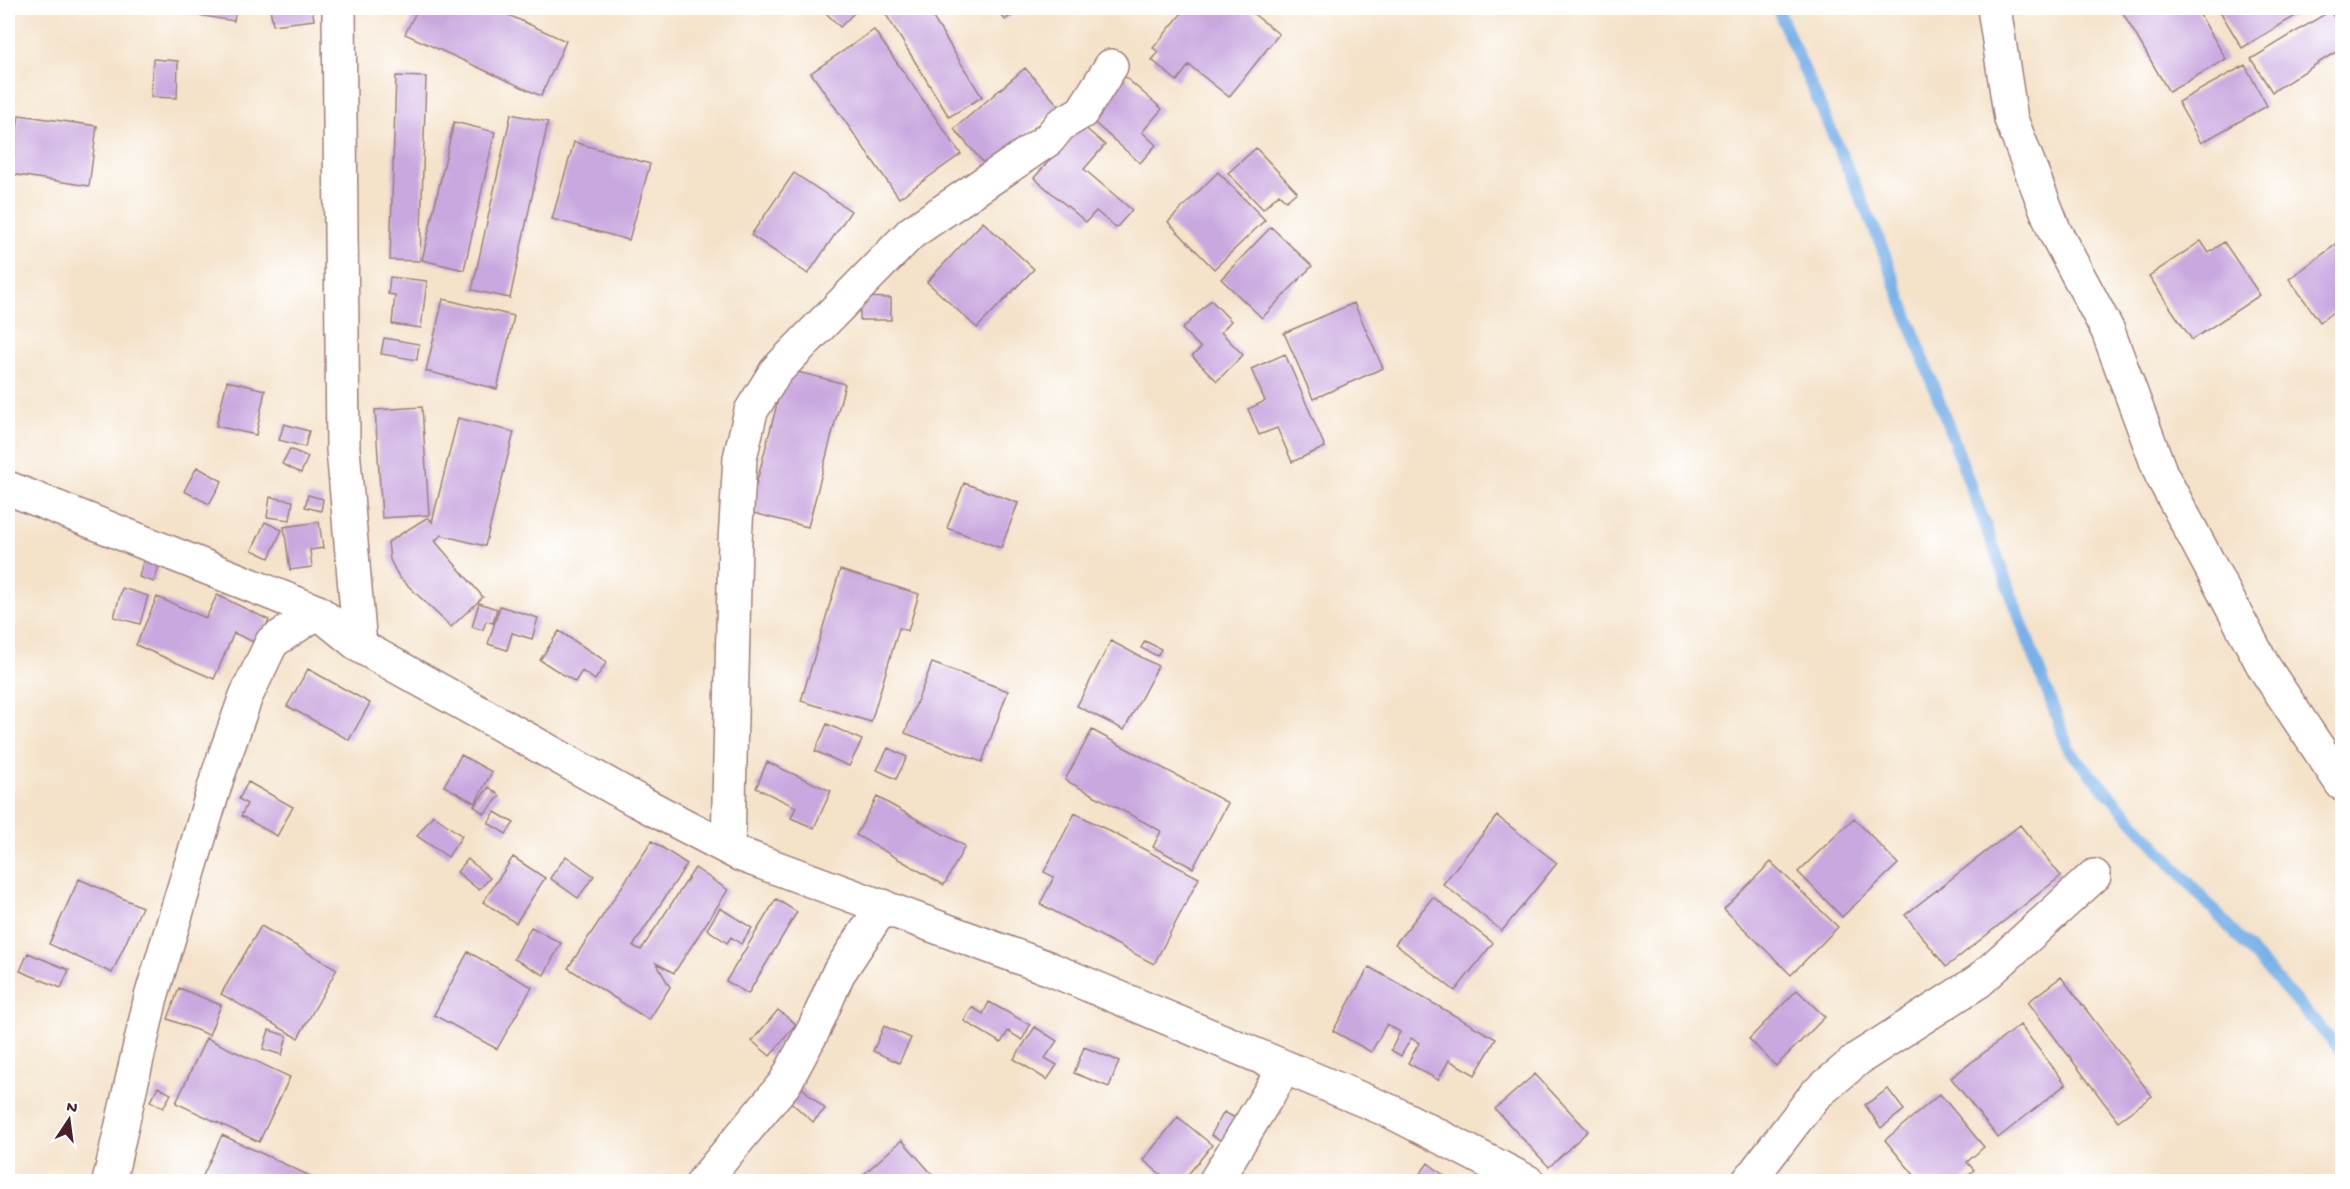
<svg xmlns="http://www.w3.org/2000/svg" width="2350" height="1189" font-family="'Gochi Hand',sans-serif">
	<rect width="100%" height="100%" fill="#fff"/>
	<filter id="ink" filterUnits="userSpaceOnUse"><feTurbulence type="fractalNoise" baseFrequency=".0167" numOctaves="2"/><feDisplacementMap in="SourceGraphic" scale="12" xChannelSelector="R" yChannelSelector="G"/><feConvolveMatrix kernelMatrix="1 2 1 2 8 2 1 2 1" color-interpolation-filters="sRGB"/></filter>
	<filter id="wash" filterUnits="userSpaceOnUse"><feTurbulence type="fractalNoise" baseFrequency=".008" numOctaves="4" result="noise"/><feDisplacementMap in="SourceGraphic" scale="24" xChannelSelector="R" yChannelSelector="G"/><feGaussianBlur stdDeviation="1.35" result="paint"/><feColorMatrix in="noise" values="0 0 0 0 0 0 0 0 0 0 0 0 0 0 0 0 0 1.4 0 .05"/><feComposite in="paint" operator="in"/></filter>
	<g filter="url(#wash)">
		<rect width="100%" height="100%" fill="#f4e2c9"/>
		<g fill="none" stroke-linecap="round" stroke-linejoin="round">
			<!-- stream -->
			<path stroke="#78b1e8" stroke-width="12" d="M 1777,8 L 1878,237 L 2069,750 L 2342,1052"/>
		</g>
		<g id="blocks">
			<!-- building -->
			<path fill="#c9a7df" d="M 154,8 L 236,8 L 234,21 Z
				M 270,8 L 312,8 L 314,20 L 273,25 Z
				M 418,8 L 493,8 L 566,41 L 541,96 L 405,34 Z
				M 821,8 L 859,8 L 840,27 Z
				M 882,8 L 927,8 L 982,97 L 949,117 Z
				M 996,8 L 1021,8 L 1005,20 Z
				M 1186,8 L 1246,8 L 1279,34 L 1229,97 L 1189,65 L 1177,81 L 1152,60 L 1159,52 L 1153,48 Z
				M 2120,8 L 2196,8 L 2226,59 L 2169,92 Z
				M 2218,8 L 2299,8 L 2302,12 L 2242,48 Z
				M 2330,11 L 2342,30 L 2342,48 L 2272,92 L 2251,59 Z
				M 874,30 L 961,154 L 899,198 L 811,73 Z
				M 153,59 L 178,61 L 177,98 L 151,97 Z
				M 2245,65 L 2267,106 L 2201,143 L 2178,102 Z
				M 1025,68 L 1059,106 L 988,168 L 954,129 Z
				M 396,76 L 426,77 L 420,261 L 390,260 Z
				M 1124,76 L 1162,109 L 1142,132 L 1156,145 L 1140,163 L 1088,117 Z
				M 511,114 L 548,122 L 510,298 L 472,290 Z
				M 19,115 L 97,126 L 89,186 L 11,174 Z
				M 454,122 L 495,132 L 464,270 L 422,260 Z
				M 1081,124 L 1105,145 L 1084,169 L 1132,210 L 1116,228 L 1096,211 L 1086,222 L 1034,178 Z
				M 574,142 L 650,164 L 629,240 L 552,219 Z
				M 1256,148 L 1297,192 L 1286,201 L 1279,194 L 1263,209 L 1228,173 Z
				M 1218,172 L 1265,220 L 1214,269 L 1168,222 Z
				M 794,173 L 851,211 L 808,274 L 751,235 Z
				M 983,222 L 1034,269 L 977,328 L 927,282 Z
				M 1271,227 L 1312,266 L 1262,318 L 1221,279 Z
				M 2342,240 L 2342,305 L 2320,322 L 2289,279 Z
				M 2201,241 L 2209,253 L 2224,242 L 2260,295 L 2192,340 L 2149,276 Z
				M 390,277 L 427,281 L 421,328 L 392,324 L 395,295 L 388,294 Z
				M 860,297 L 891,298 L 891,320 L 860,320 Z
				M 443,299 L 514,316 L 497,389 L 426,371 Z
				M 1211,300 L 1231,321 L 1221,332 L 1243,355 L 1217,381 L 1192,356 L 1201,348 L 1182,329 Z
				M 1354,303 L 1383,368 L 1313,399 L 1284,333 Z
				M 384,338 L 419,344 L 417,360 L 381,354 Z
				M 1285,354 L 1325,447 L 1292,462 L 1277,428 L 1259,435 L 1248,409 L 1265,401 L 1251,369 Z
				M 786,369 L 845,384 L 808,527 L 749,512 Z
				M 227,381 L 265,390 L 256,435 L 216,426 Z
				M 422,407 L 429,515 L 382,518 L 375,410 Z
				M 458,418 L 514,432 L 485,546 L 441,535 L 435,541 L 483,597 L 451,627 L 399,577 L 390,560 L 388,542 L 428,517 L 432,522 Z
				M 284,424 L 309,431 L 305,447 L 279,440 Z
				M 290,449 L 308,457 L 301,473 L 282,464 Z
				M 197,467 L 222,481 L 209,504 L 184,491 Z
				M 964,483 L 1018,503 L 1001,548 L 947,528 Z
				M 308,495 L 323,499 L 321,511 L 305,507 Z
				M 270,497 L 293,501 L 290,520 L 267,517 Z
				M 265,522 L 282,530 L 269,558 L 252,550 Z
				M 319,522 L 323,548 L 310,550 L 312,567 L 290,570 L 284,527 Z
				M 145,555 L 161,560 L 154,582 L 139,577 Z
				M 840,570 L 919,594 L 908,631 L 899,628 L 871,722 L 801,701 Z
				M 122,588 L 148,596 L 140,624 L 114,617 Z
				M 217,595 L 269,620 L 258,644 L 234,633 L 214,679 L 136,645 L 157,597 L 206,618 Z
				M 479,603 L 497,609 L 493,623 L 486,621 L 483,630 L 472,627 Z
				M 500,606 L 538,618 L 532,639 L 512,633 L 507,650 L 488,644 Z
				M 559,631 L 607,662 L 595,680 L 582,671 L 575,682 L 540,660 Z
				M 1111,641 L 1158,666 L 1124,730 L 1077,706 Z
				M 1145,641 L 1161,649 L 1157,656 L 1141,648 Z
				M 932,663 L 1008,691 L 982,762 L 905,733 Z
				M 308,669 L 370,703 L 349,740 L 287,706 Z
				M 827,724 L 862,740 L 849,766 L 815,751 Z
				M 1092,730 L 1228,803 L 1193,868 L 1153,847 L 1161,831 L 1065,780 Z
				M 888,748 L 907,757 L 896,779 L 877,770 Z
				M 461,755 L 492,772 L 475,803 L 444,786 Z
				M 767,762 L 831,791 L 814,828 L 791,818 L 796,807 L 756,788 Z
				M 248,782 L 293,807 L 277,836 L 241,816 L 247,804 L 239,799 Z
				M 489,787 L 500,796 L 484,814 L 474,806 Z
				M 877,797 L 965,846 L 944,885 L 856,835 Z
				M 495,812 L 514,823 L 506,834 L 488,823 Z
				M 1075,813 L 1199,878 L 1154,964 L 1040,904 L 1054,877 L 1044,872 Z
				M 433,815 L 462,836 L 448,857 L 417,836 Z
				M 1497,816 L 1557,863 L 1502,931 L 1443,884 Z
				M 1854,818 L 1898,864 L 1842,917 L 1798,872 Z
				M 2020,825 L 2061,876 L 1946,967 L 1905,915 Z
				M 652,841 L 687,864 L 633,946 L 641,950 L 695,868 L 728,890 L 674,973 L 656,963 L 670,987 L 649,1020 L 568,968 Z
				M 566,856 L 594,876 L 578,898 L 550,878 Z
				M 513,857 L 545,878 L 516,923 L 483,902 Z
				M 468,859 L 490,878 L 479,890 L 457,872 Z
				M 1771,862 L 1838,927 L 1791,975 L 1724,909 Z
				M 79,879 L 142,907 L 112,973 L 49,944 Z
				M 1433,897 L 1493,943 L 1455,991 L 1395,944 Z
				M 776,899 L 797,912 L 748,994 L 726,981 Z
				M 720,908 L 752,928 L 741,944 L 731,937 L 727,943 L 707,929 Z
				M 261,926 L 337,969 L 298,1038 L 221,994 Z
				M 531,927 L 561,943 L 544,975 L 514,959 Z
				M 468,952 L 532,987 L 497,1049 L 434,1015 Z
				M 28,953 L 69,970 L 61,988 L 20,971 Z
				M 1369,967 L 1496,1039 L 1475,1075 L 1449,1060 L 1438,1080 L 1408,1063 L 1419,1043 L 1411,1038 L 1401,1056 L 1391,1050 L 1400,1032 L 1387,1024 L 1371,1052 L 1333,1031 Z
				M 2061,977 L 2152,1096 L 2118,1121 L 2028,1002 Z
				M 179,988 L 221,1005 L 209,1035 L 168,1019 Z
				M 1797,990 L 1825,1017 L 1776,1066 L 1749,1039 Z
				M 989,1002 L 1030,1025 L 1022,1040 L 1008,1031 L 1001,1043 L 964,1021 L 972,1007 L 983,1014 Z
				M 778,1010 L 796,1024 L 770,1056 L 752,1041 Z
				M 2020,1025 L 2066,1084 L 1998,1138 L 1951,1078 Z
				M 884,1026 L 911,1038 L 899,1063 L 873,1051 Z
				M 1035,1027 L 1057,1041 L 1045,1058 L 1057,1065 L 1047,1080 L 1014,1059 Z
				M 269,1030 L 287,1036 L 282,1055 L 263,1049 Z
				M 206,1038 L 290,1077 L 259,1142 L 176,1103 Z
				M 1084,1047 L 1119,1061 L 1109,1087 L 1074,1073 Z
				M 1535,1074 L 1588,1131 L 1549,1167 L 1495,1109 Z
				M 799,1085 L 825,1109 L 813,1122 L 786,1098 Z
				M 158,1087 L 171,1094 L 163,1108 L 150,1101 Z
				M 1888,1089 L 1904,1110 L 1881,1128 L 1865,1105 Z
				M 1940,1094 L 1984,1147 L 1967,1162 L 1974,1170 L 1960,1182 L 1920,1182 L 1885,1140 Z
				M 1224,1112 L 1241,1121 L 1227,1144 L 1211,1135 Z
				M 1178,1117 L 1212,1145 L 1182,1182 L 1170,1182 L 1143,1160 Z
				M 222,1135 L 323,1182 L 200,1182 Z
				M 902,1140 L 939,1182 L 855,1182 Z
				M 1428,1163 L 1452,1182 L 1414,1182 Z"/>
		</g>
	</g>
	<g filter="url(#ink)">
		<use href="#blocks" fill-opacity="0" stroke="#9f807a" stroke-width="1.5"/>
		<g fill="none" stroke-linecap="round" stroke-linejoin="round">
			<!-- minor casing -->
			<g stroke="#9f807a" stroke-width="36">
				<path id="minor" d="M 339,8 L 343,449 L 360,646
					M 1994,8 L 2011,119 L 2055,232 L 2108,331 L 2161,474 L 2264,667 L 2342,784
					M 8,488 L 318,612 L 360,646 L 636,800 L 739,854 L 1048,968 L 1392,1112 L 1528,1182
					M 728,847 L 735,541 L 740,458 L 751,411 L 776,371 L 911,233 L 1049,139 L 1060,125 L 1082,112 L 1111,66
					M 109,1182 L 151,997 L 218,775 L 246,696 L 272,642 L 318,612
					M 703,1182 L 785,1083 L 815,1027 L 838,974 L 883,906
					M 1215,1182 L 1285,1067
					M 1748,1182 L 1815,1095 L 1859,1058 L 1979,981 L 2094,876"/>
			</g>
			<!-- minor -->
			<use href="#minor" stroke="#fff" stroke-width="33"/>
		</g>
	</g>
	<!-- margin -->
	<rect width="2350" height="1189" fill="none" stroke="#fff" stroke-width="30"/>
	<!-- north arrow -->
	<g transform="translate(69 1120) rotate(13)" stroke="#ffffff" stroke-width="4.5" paint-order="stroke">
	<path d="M0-4.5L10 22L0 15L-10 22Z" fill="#4a1f2b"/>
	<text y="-9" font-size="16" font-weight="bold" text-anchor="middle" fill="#4a1f2b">N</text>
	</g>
</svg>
